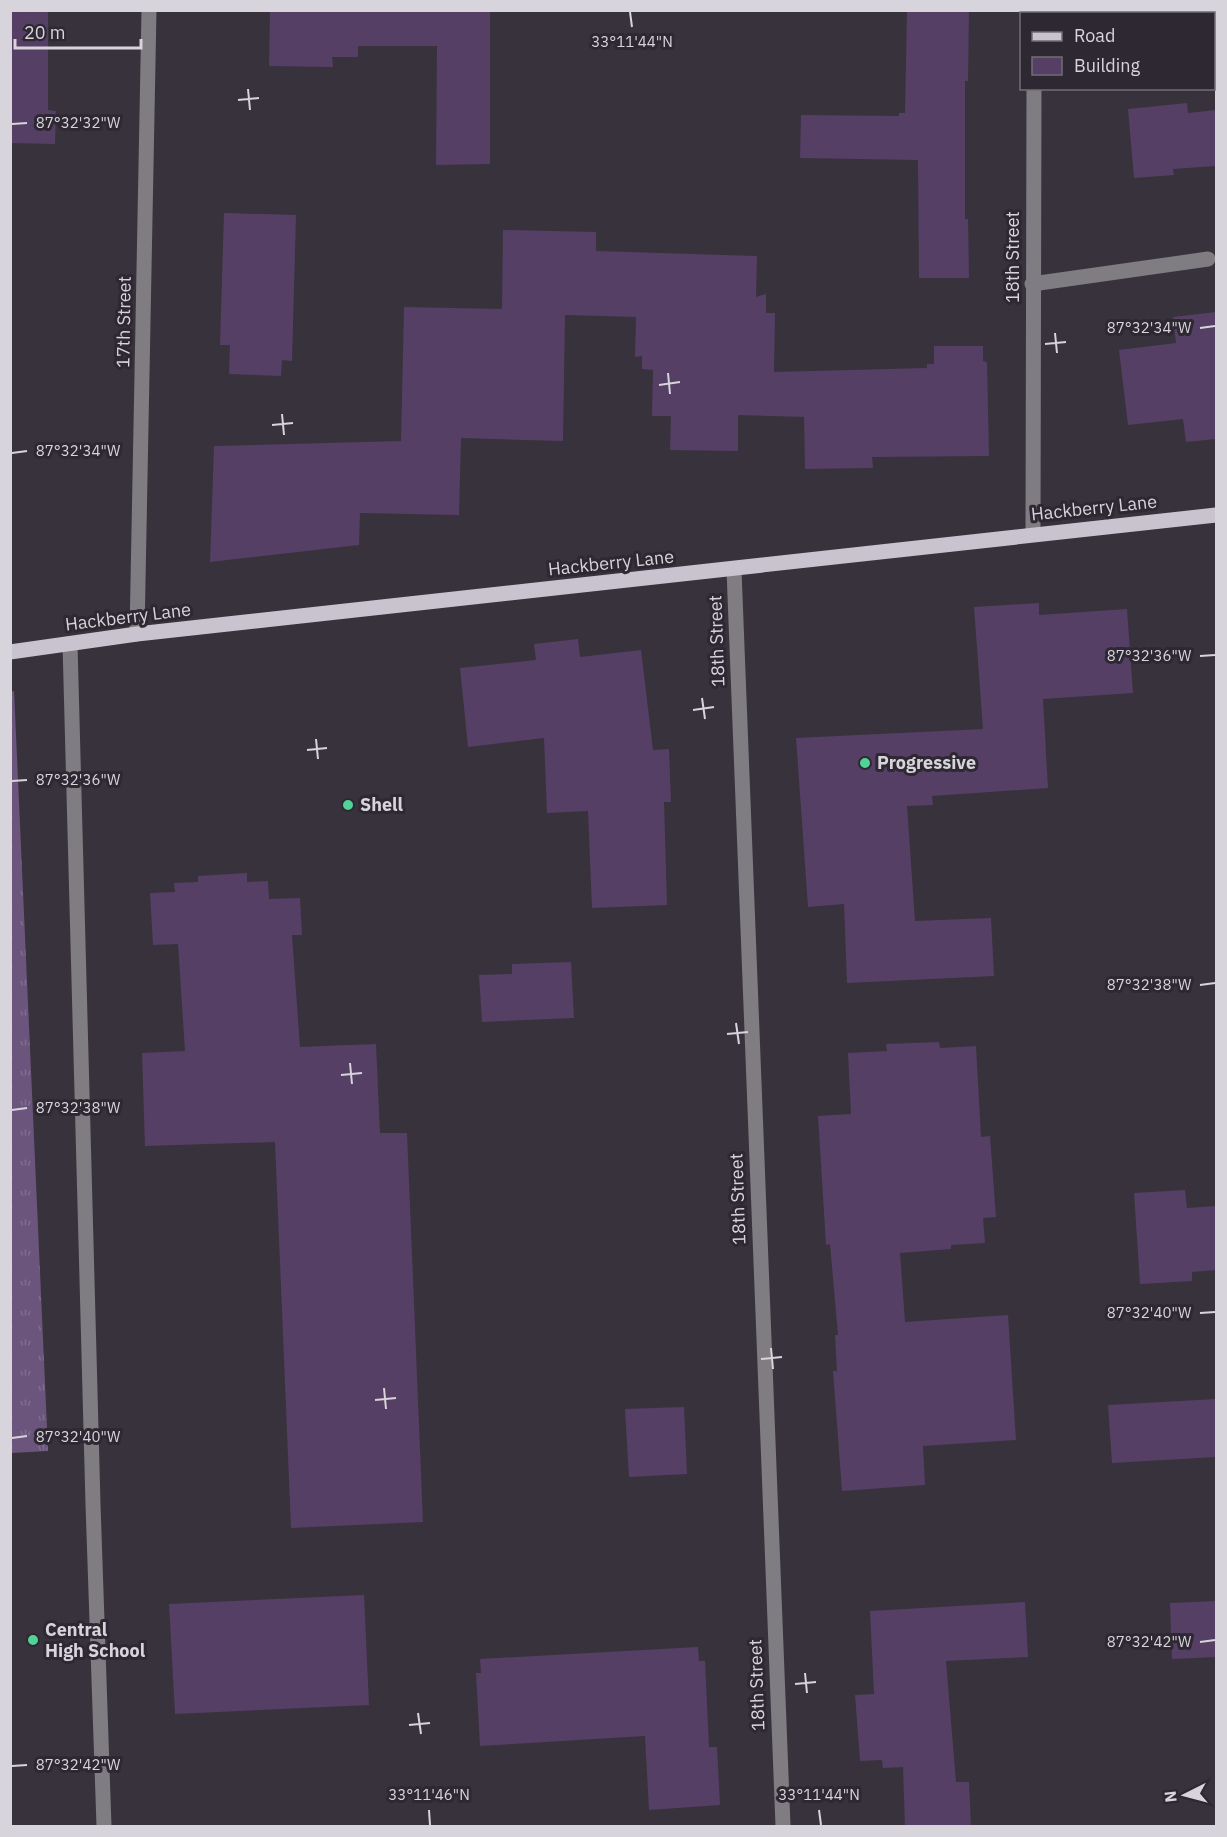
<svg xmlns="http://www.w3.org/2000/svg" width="1227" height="1837" font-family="'IBM Plex Sans',sans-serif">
	<defs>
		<pattern id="grass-tufts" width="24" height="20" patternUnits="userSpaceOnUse" patternTransform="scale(1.5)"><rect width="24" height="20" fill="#6b557c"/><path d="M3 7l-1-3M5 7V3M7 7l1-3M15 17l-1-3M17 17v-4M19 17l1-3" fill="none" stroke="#7f6d8e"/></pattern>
	</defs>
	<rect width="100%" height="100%" fill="#38323d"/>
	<!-- grass -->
	<path fill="url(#grass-tufts)" d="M 14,691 L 48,1451 L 11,1453 L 10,692 Z"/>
	<!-- building -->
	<path fill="#553f65" d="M 10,10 L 48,10 L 48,110 L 56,111 L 55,144 L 10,143 Z
		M 270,10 L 490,10 L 490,164 L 436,165 L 437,46 L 358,46 L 358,57 L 332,57 L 333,67 L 269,66 Z
		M 907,10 L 969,10 L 968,81 L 965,81 L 965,219 L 968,219 L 969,278 L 919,278 L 918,160 L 800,158 L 801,115 L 899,116 L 899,113 L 905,113 Z
		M 1187,103 L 1188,113 L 1216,110 L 1216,166 L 1173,169 L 1174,175 L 1134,178 L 1128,109 Z
		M 224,213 L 296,215 L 292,361 L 282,360 L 281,376 L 229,374 L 230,345 L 220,345 Z
		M 503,230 L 596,232 L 596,251 L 757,256 L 756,297 L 766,294 L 766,313 L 775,313 L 774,372 L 927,368 L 927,364 L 934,364 L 934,346 L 983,346 L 983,361 L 987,362 L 989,456 L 872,457 L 873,468 L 805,469 L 804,417 L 738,415 L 738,451 L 670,450 L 671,416 L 652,416 L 653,370 L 642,369 L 642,356 L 635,357 L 636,317 L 565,315 L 563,441 L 461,438 L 459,515 L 360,513 L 359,545 L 210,562 L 214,446 L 401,441 L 404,307 L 502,309 Z
		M 1216,312 L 1216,439 L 1186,442 L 1183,419 L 1128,425 L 1119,350 L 1176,343 L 1173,317 Z
		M 1039,603 L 1039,615 L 1127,609 L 1133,693 L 1043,699 L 1048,788 L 932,796 L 933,805 L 907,806 L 915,921 L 991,918 L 994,976 L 847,983 L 844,904 L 808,907 L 796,738 L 983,729 L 974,607 Z
		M 578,639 L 580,657 L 641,650 L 653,750 L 669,749 L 671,802 L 664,802 L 667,905 L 592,908 L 588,811 L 547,813 L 544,738 L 468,747 L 460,668 L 536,660 L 534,644 Z
		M 247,873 L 247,882 L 268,881 L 269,899 L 300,898 L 302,935 L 292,935 L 300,1047 L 376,1044 L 380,1133 L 407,1133 L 423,1522 L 291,1528 L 275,1142 L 145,1146 L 142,1053 L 185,1051 L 178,944 L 153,945 L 150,893 L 175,892 L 174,883 L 198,882 L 198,876 Z
		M 571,962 L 574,1018 L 482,1022 L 479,975 L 512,974 L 512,964 Z
		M 939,1042 L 940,1048 L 976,1046 L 981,1137 L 990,1136 L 996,1217 L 983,1218 L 985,1243 L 951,1245 L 951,1249 L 900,1253 L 905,1322 L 1008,1315 L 1016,1440 L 923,1446 L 925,1485 L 842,1491 L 833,1371 L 837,1371 L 835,1335 L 838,1335 L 830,1244 L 826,1245 L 818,1116 L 851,1114 L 848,1053 L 887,1051 L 886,1044 Z
		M 1185,1190 L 1187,1208 L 1216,1206 L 1216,1270 L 1192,1272 L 1192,1281 L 1140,1284 L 1134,1193 Z
		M 1216,1399 L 1216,1457 L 1112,1463 L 1108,1405 Z
		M 684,1407 L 687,1474 L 629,1477 L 625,1409 Z
		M 364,1595 L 369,1705 L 175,1714 L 169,1604 Z
		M 1216,1601 L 1216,1657 L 1172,1659 L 1170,1603 Z
		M 1025,1602 L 1028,1657 L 946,1661 L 956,1782 L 969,1782 L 971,1827 L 905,1827 L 903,1767 L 883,1768 L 882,1760 L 860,1761 L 855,1695 L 874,1694 L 870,1611 Z
		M 698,1647 L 699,1661 L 705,1661 L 709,1747 L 717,1747 L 720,1805 L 649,1810 L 645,1736 L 480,1746 L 476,1673 L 481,1673 L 480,1659 Z"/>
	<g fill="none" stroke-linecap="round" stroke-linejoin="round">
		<!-- minor -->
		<path stroke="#7f7c82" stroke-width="15" d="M 1035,14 L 1035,10
			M 1032,284 L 1208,259
			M 1033,534 L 1034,88
			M 734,570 L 783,1826
			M 137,634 L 149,10
			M 70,644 L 93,1504 L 104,1826"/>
		<!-- major -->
		<path stroke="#c9c3cf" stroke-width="15" d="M 10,652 L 137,634 L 1216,515"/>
	</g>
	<!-- ticks -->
	<path fill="none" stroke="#d8d4db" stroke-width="2" d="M 630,12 L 632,27M 248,89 L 250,110M 238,100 L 259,98M 12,124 L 27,123M 1200,328 L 1215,326M 1055,333 L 1057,353M 1045,344 L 1066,342M 668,373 L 670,394M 659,385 L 680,382M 282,414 L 284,435M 272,425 L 293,423M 12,453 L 27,451M 1200,656 L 1215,655M 702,698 L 705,719M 693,710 L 714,707M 316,739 L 318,759M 307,750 L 327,748M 12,781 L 27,780M 1200,985 L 1215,983M 736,1023 L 739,1044M 727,1034 L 748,1032M 350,1063 L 352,1084M 341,1075 L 362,1073M 12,1110 L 27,1108M 1200,1313 L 1215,1312M 771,1348 L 773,1369M 761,1359 L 782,1357M 384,1388 L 386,1409M 375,1400 L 396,1398M 12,1438 L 27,1436M 1200,1642 L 1215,1640M 805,1673 L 807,1693M 795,1684 L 816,1682M 418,1713 L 421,1734M 409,1725 L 430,1723M 12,1766 L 27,1765M 429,1810 L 430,1825M 819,1810 L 821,1825"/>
	<!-- markers -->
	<g fill="#51d398" stroke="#2e2833" stroke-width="2">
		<circle cx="865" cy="763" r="6"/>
		<circle cx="348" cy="805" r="6"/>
		<circle cx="33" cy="1640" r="6"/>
	</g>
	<g text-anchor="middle" stroke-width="6" stroke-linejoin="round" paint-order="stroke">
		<!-- street labels -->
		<g font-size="18" fill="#d8d4db" stroke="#2e2833">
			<text transform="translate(1013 257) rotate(-90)" y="6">18th Street</text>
			<text transform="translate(124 322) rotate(-89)" y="6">17th Street</text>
			<text transform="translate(1094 508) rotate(-6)" y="6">Hackberry Lane</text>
			<text transform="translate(611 563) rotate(-6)" y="6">Hackberry Lane</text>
			<text transform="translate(128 617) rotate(-7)" y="6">Hackberry Lane</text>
			<text transform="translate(717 641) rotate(-92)" y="6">18th Street</text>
			<text transform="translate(738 1199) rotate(-92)" y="6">18th Street</text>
			<text transform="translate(757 1685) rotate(-92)" y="6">18th Street</text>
		</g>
		<!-- poi labels -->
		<g font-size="18" font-weight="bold" fill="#d8d4db" stroke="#2e2833" text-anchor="start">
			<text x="877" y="769">Progressive</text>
			<text x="360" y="811">Shell</text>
			<text x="45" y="1636">Central<tspan x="45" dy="21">High School</tspan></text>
		</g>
	</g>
	<g font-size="15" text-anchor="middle" fill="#d8d4db" stroke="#2e2833" stroke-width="6" stroke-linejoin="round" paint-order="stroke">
		<text x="632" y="47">33°11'44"N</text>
		<text x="78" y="128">87°32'32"W</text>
		<text x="1149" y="333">87°32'34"W</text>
		<text x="78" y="456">87°32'34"W</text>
		<text x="1149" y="661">87°32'36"W</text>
		<text x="78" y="785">87°32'36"W</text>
		<text x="1149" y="990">87°32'38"W</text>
		<text x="78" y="1113">87°32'38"W</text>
		<text x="1149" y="1318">87°32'40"W</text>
		<text x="78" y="1442">87°32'40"W</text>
		<text x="1149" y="1647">87°32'42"W</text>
		<text x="78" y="1770">87°32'42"W</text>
		<text x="429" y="1800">33°11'46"N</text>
		<text x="819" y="1800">33°11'44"N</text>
	</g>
	<!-- border -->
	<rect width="1227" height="1837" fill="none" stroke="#d8d4db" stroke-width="24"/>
	<!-- legend -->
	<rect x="1020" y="12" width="195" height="78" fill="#2e2833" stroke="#726d76" stroke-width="1.5"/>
	<rect x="1032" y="32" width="30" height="9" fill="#c9c3cf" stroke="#726d76" stroke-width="1.5"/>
	<text x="1074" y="42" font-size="18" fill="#d8d4db">Road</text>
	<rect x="1032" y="57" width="30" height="18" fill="#553f65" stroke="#726d76" stroke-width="1.5"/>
	<text x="1074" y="72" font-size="18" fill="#d8d4db">Building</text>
	<!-- north arrow -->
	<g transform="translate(1185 1795) rotate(264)" stroke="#2e2833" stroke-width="4.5" paint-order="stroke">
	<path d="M0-4.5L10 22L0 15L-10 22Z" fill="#d8d4db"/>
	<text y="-9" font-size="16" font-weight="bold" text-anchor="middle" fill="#d8d4db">N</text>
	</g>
	<!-- scale -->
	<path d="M15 39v9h126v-9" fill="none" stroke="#d8d4db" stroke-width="3"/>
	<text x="24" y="39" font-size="18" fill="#d8d4db" stroke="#2e2833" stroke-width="4.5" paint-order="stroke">20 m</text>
</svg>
